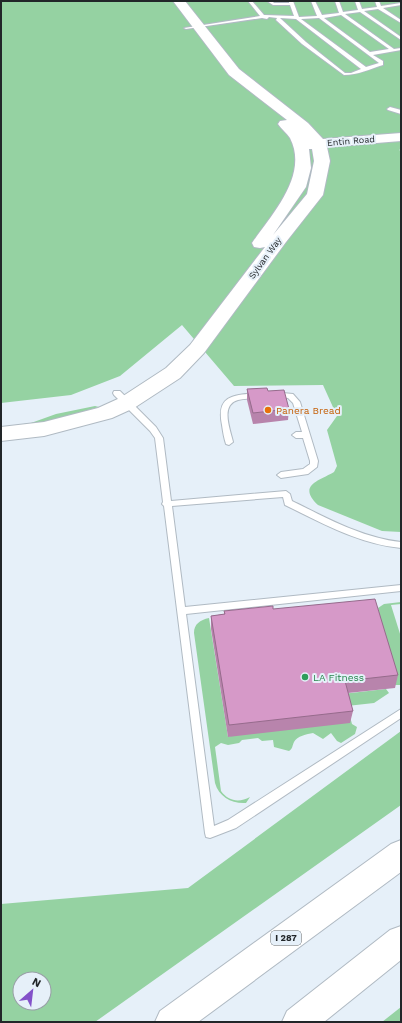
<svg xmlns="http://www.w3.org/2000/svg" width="402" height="1023" font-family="'Work Sans',sans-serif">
	<rect width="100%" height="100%" fill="#e6f0f9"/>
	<!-- green -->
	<path fill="#95d2a2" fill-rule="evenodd" d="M 1,1 L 401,1 L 401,149 L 399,150 L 401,151 L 401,532 L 382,531 L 318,505 C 297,485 319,481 334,472 L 337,466 L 327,430 L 337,416 L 323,385 L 234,386 L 182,325 L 120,376 L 71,395 L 1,403 Z
		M 95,406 L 99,407 L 46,422 L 1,427 L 31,423 L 56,414 Z
		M 401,602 L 401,604 L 391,605 L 401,637 L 401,685 L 394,685 L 378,608 L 384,604 Z
		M 209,618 L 228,737 L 342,694 L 386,689 L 389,693 L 374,703 L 347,706 L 352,724 L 357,727 L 355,734 L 341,743 L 337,741 L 331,733 L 323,739 L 313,733 C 307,734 297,736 294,742 C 292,746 293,748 289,751 L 274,747 L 273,740 L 262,741 L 258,738 L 242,740 L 239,743 L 228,745 L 221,743 L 215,747 L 221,791 C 228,801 239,803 250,797 L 246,803 C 232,804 219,797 215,783 L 194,633 C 194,624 200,620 209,618 Z
		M 401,731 L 401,805 L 95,1022 L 1,1022 L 1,904 L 188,888 ZM 20,979 L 44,979 L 44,1003 L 20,1003 Z
		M 401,1007 L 401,1022 L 382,1022 Z"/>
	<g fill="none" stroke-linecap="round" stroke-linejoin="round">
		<!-- lane casing -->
		<g stroke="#b0bac3" stroke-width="2">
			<path id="lane" d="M 248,1 L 252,1 L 264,15 L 294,16 L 290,5 L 273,5 L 267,1 L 272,1 L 274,3 L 289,3 L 289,1 L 293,1 L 299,17 L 317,16 L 311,1 L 315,1 L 322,15 L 339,13 L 335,1 L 339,1 L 343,12 L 358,10 L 355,1 L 359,1 L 362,9 L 377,7 L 375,1 L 379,1 L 381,6 L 401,3 L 401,5 L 383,8 L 401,20 L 401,23 L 378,9 L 364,11 L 401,37 L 401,40 L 360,12 L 345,14 L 394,49 L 401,48 L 401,50 L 373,55 L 383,61 L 383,65 C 370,69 358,75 344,75 L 302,44 L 276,20 L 277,18 L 269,17 L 267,19 L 262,18 L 186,29 L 184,28 L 260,16 ZM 341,15 L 389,49 L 370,52 L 324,18 ZM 280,18 L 296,19 L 361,69 L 351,73 L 345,73 L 306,42 ZM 319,18 L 379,63 L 366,67 L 301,19 Z
				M 390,107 L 401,110 L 401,114 L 388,110 L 387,109 Z
				M 114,391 L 120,391 L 156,427 L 163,438 L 171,501 L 286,491 L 290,494 L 292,501 C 327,518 362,538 401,542 L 401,548 C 359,544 322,523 285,505 L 283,497 L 172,506 L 185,607 L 401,585 L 401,591 L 186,614 L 214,826 L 228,820 L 401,709 L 401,718 L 236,828 L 210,838 L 206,837 L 205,833 L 164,506 L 162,504 L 163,502 L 155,438 L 150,431 L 114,395 L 113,393 Z
				M 272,392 L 293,394 L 300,402 L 318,461 L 317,467 L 308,474 L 281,478 L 277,475 L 281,472 L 303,469 L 310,464 L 310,461 L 303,438 L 296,438 L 292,435 L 296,432 L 302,432 L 293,403 L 288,398 L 272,396 L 271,394 Z
				M 258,393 L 262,395 L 261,397 C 253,399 246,398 238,400 C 220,405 230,429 233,442 L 229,445 L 226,444 C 224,438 223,432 222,425 C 216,395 233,395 258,393 Z"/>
		</g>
		<!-- secondary casing -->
		<g stroke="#b0bac3" stroke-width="2">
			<path id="secondary" d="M 173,1 L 185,1 L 239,69 L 308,123 L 323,139 L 401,133 L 401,141 L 327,147 L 330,161 L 323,195 L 286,242 L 204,353 L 180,378 L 134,408 L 112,418 L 44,436 L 1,441 L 1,427 L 44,422 L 98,408 L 120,398 L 166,368 L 190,345 L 265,247 L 260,248 L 254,247 L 252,243 C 272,214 309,175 290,138 C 287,133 281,129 278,124 L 280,121 L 287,120 L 229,75 ZM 309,149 L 312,149 L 314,161 L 307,194 L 273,235 L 306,187 L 311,168 Z"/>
		</g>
		<!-- highway casing -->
		<g stroke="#b0bac3" stroke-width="2">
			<path id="highway" d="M 401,840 L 401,872 L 198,1022 L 155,1022 L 160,1011 L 391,844 Z
				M 401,926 L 401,960 L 324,1022 L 282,1022 L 287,1011 L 390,930 Z"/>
		</g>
		<!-- lane -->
		<use href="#lane" fill="#fff" fill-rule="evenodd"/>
		<!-- secondary -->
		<use href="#secondary" fill="#fff" fill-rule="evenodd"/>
		<!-- highway -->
		<use href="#highway" fill="#fff" fill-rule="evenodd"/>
	</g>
	<!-- wall -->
	<path fill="#b884ac" d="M 247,389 L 268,391 L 289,409 L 288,420 L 253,424 L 247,400 Z
		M 273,609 L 398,675 L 395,688 L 348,693 L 353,711 L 350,723 L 228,737 L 211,629 L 211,616 L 224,614 L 224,611 Z"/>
	<!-- building -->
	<path fill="#d699c8" stroke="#966b8c" d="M 267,388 L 268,391 L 284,390 L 289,409 L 253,413 L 247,389 Z
		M 375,599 L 398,675 L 345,681 L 353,711 L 229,725 L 211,616 L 225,614 L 224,611 L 273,606 L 273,609 Z"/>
	<!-- markers -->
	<circle fill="#e8710a" stroke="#e6f0f9" stroke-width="1.5" cx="268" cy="410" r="4"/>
	<circle fill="#2e9e5b" stroke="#e6f0f9" stroke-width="1.5" cx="305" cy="677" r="4"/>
	<g text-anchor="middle" stroke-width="4" stroke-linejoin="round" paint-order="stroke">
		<!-- far-street labels -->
		<g font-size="9" fill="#222629" stroke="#e6f0f9">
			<text transform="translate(351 141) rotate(-5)" y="3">Entin Road</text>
			<text transform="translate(265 258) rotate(-54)" y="3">Sylvan Way</text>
		</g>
		<!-- shield labels -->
		<rect fill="#e6f0f9" stroke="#5d6367" stroke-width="1" x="271" y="931" width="30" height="14" rx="3"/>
		<g font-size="9" font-weight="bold" fill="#222629">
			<text x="286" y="941">I 287</text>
		</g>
		<!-- food labels -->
		<g font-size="10" fill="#c56008" stroke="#e6f0f9" text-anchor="start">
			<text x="276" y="414">Panera Bread</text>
		</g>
		<!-- leisure labels -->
		<g font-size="10" fill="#27864d" stroke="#e6f0f9" text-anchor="start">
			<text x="313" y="681">LA Fitness</text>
		</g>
	</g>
	<!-- border -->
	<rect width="402" height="1023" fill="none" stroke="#222629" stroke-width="4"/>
	<!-- north arrow -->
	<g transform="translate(32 991) rotate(28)"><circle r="19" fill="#e6f0f9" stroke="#989fa6"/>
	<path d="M0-3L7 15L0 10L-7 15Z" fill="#8351c9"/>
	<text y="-6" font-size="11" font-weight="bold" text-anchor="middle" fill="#222629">N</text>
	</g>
</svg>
